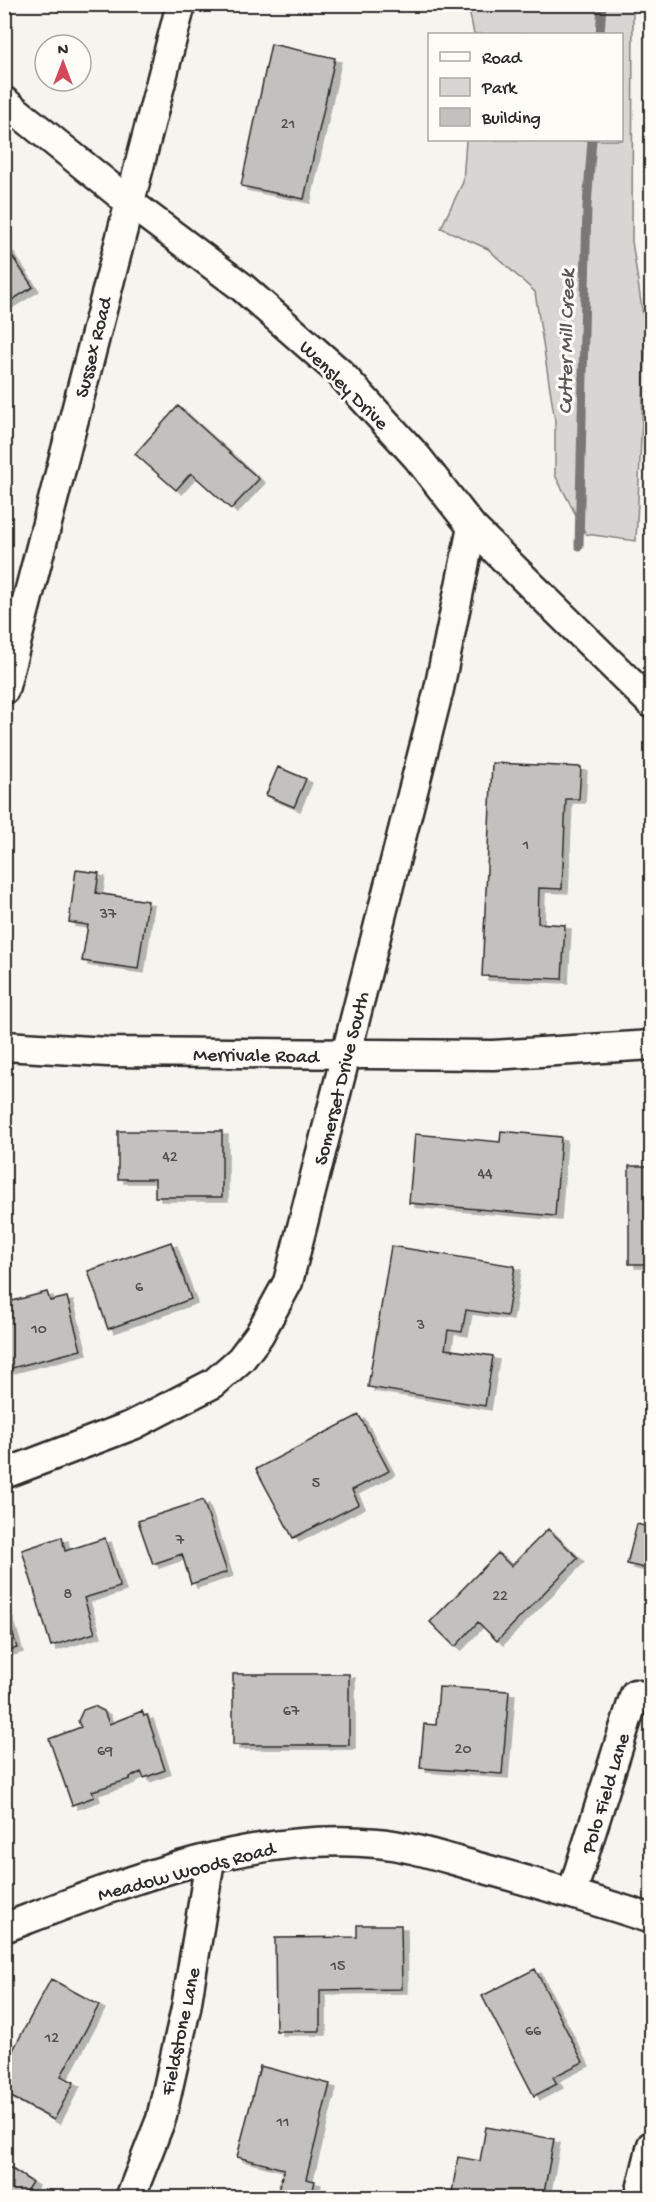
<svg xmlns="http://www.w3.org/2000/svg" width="656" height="2202" font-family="'Gochi Hand',sans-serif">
	<defs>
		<filter id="shadow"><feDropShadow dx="6" dy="4" stdDeviation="0" flood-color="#0004"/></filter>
	</defs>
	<rect width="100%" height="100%" fill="#f5f4ef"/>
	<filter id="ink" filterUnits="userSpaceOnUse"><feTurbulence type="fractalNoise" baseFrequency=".0167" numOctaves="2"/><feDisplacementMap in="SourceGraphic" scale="12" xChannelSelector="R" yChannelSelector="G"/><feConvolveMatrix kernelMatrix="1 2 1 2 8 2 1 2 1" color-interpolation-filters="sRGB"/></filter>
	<g filter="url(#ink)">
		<!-- green -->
		<path fill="#d7d6d2" stroke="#81807e" stroke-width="1.5" d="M 468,5 L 633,5 L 632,241 L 646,337 L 636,541 L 586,534 L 555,475 L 555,421 L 535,292 L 488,249 L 441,228 L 463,182 L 466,140 L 622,140 L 622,34 L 474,34 Z"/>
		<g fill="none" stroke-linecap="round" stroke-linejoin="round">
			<!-- stream -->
			<path stroke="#797877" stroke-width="9" d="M 600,34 L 602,4
				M 579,546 L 587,206 L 592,140"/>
		</g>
		<!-- building -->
		<path fill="#c2c1be" stroke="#2b2b2b" stroke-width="1.5" filter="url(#shadow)" d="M 271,44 L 335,58 L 304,199 L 241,186 Z
			M 4,244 L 33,287 L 4,305 Z
			M 178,406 L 259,479 L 231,509 L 191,473 L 176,490 L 135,454 Z
			M 492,763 L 581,767 L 579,799 L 566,799 L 562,889 L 539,888 L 538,923 L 565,925 L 562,979 L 482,976 Z
			M 278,767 L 306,779 L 294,807 L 266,795 Z
			M 76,870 L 99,873 L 96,893 L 148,901 L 138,969 L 82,961 L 88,925 L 69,922 Z
			M 118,1131 L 222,1131 L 222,1197 L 155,1197 L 155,1179 L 118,1179 Z
			M 501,1131 L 561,1137 L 555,1216 L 409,1203 L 415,1134 L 500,1142 Z
			M 629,1166 L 652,1166 L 652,1264 L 629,1264 Z
			M 171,1242 L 191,1299 L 108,1329 L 88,1271 Z
			M 391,1246 L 515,1266 L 507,1316 L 466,1310 L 462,1332 L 448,1330 L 445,1349 L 493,1356 L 485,1406 L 368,1387 Z
			M 47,1292 L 50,1301 L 67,1297 L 81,1350 L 4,1370 L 4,1303 Z
			M 359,1415 L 389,1471 L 352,1490 L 359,1504 L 293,1538 L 256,1469 Z
			M 203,1500 L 227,1572 L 191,1584 L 182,1554 L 153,1564 L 138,1521 Z
			M 637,1524 L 652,1528 L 652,1570 L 627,1564 Z
			M 548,1529 L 578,1558 L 497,1641 L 478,1622 L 455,1647 L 430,1622 L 498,1553 L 511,1566 Z
			M 62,1537 L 65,1551 L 105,1538 L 120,1587 L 84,1598 L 95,1633 L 51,1646 L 22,1550 Z
			M 7,1614 L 17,1648 L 4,1652 L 4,1615 Z
			M 233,1674 L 349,1674 L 349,1745 L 233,1745 Z
			M 439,1687 L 509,1691 L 502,1774 L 420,1768 L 424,1724 L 436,1725 Z
			M 94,1706 L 104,1711 L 109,1724 L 142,1711 L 144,1716 L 147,1715 L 165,1770 L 144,1778 L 141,1772 L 130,1777 L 130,1779 L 92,1791 L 94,1797 L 72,1805 L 49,1739 L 81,1727 L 78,1721 L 83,1710 Z
			M 357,1925 L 401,1925 L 402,1989 L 320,1990 L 320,2031 L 276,2031 L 275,1938 L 357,1937 Z
			M 535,1969 L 583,2062 L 553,2077 L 557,2084 L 534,2096 L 482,1996 Z
			M 51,1979 L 99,2005 L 61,2076 L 74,2082 L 54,2120 L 4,2093 L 4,2067 Z
			M 260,2066 L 330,2084 L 306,2179 L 315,2181 L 311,2198 L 276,2198 L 284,2169 L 237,2157 Z
			M 486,2127 L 554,2139 L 543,2198 L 451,2198 L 458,2157 L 480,2161 Z
			M 4,2164 L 32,2182 L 22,2198 L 4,2198 Z"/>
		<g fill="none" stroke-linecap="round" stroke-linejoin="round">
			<!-- street casing -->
			<g stroke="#2b2b2b" stroke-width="33">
				<path id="street" d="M 4,101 L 129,202 L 242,287 L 340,373 L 417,457 L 472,527 L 652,704
					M 4,690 L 181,4
					M 4,1046 L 108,1052 L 493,1055 L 652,1045
					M 4,1474 L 133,1425 L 214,1383 L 241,1359 L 259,1335 L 288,1282 L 439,689 L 472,527
					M 572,1893 L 635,1694
					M 4,1928 C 122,1883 248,1831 377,1843 C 411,1846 445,1858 478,1867 C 536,1883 594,1900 652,1919
					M 130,2198 L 161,2119 L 186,2008 L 210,1860
					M 639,2198 L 652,2145"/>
			</g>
			<!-- street -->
			<use href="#street" stroke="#fdfcf7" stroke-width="28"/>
		</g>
	</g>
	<g text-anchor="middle" stroke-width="6" stroke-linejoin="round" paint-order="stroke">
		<!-- number labels -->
		<g font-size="16" fill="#515050">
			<text x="288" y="128">21</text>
			<text x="526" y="849">1</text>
			<text x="108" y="918">37</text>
			<text x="170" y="1161">42</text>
			<text x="485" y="1178">44</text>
			<text x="139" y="1291">6</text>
			<text x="421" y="1329">3</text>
			<text x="39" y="1333">10</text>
			<text x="316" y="1487">5</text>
			<text x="180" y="1544">7</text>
			<text x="68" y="1598">8</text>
			<text x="500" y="1600">22</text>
			<text x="291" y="1715">67</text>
			<text x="463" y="1753">20</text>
			<text x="105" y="1755">69</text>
			<text x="338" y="1970">15</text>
			<text x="533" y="2035">66</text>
			<text x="52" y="2042">12</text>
			<text x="283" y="2126">11</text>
		</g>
		<!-- street labels -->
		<g font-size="20" fill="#2b2b2b" stroke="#fdfcf7">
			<text transform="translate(92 347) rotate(-76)" y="7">Sussex Road</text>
			<text transform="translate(345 384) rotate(45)" y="7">Wensley Drive</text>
			<text transform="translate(256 1054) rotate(1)" y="7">Merrivale Road</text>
			<text transform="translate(340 1078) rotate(-76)" y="7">Somerset Drive South</text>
			<text transform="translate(604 1793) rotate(-73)" y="7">Polo Field Lane</text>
			<text transform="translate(186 1870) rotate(-15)" y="7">Meadow Woods Road</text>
			<text transform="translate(179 2031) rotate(-78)" y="7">Fieldstone Lane</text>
		</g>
		<!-- water labels -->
		<g font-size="21" font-style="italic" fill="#585857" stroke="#fdfcf7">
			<text transform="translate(565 342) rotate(-89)" y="7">Cutter Mill Creek</text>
		</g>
	</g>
	<!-- margin -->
	<rect width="656" height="2202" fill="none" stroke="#fdfcf7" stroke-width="24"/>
	<rect x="12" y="12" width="632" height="2178" fill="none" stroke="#2b2b2b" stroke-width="2" filter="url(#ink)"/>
	<!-- legend -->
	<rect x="428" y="33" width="195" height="108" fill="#fdfcf7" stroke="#a9a8a5" stroke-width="1.5"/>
	<rect x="440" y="52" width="30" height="9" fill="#fdfcf7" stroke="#a9a8a5" stroke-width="1.5"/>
	<text x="482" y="63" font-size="18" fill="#2b2b2b">Road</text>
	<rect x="440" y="78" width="30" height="18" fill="#d7d6d2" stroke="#a9a8a5" stroke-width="1.5"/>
	<text x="482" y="93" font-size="18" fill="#2b2b2b">Park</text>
	<rect x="440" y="108" width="30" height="18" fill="#c2c1be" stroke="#a9a8a5" stroke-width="1.5"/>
	<text x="482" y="123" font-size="18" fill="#2b2b2b">Building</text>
	<!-- north arrow -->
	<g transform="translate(63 63)"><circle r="28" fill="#fdfcf7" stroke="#a9a8a5" stroke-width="1.5"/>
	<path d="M0-4.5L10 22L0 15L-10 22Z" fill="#d1495b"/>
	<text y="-9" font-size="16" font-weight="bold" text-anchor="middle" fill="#2b2b2b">N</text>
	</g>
</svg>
